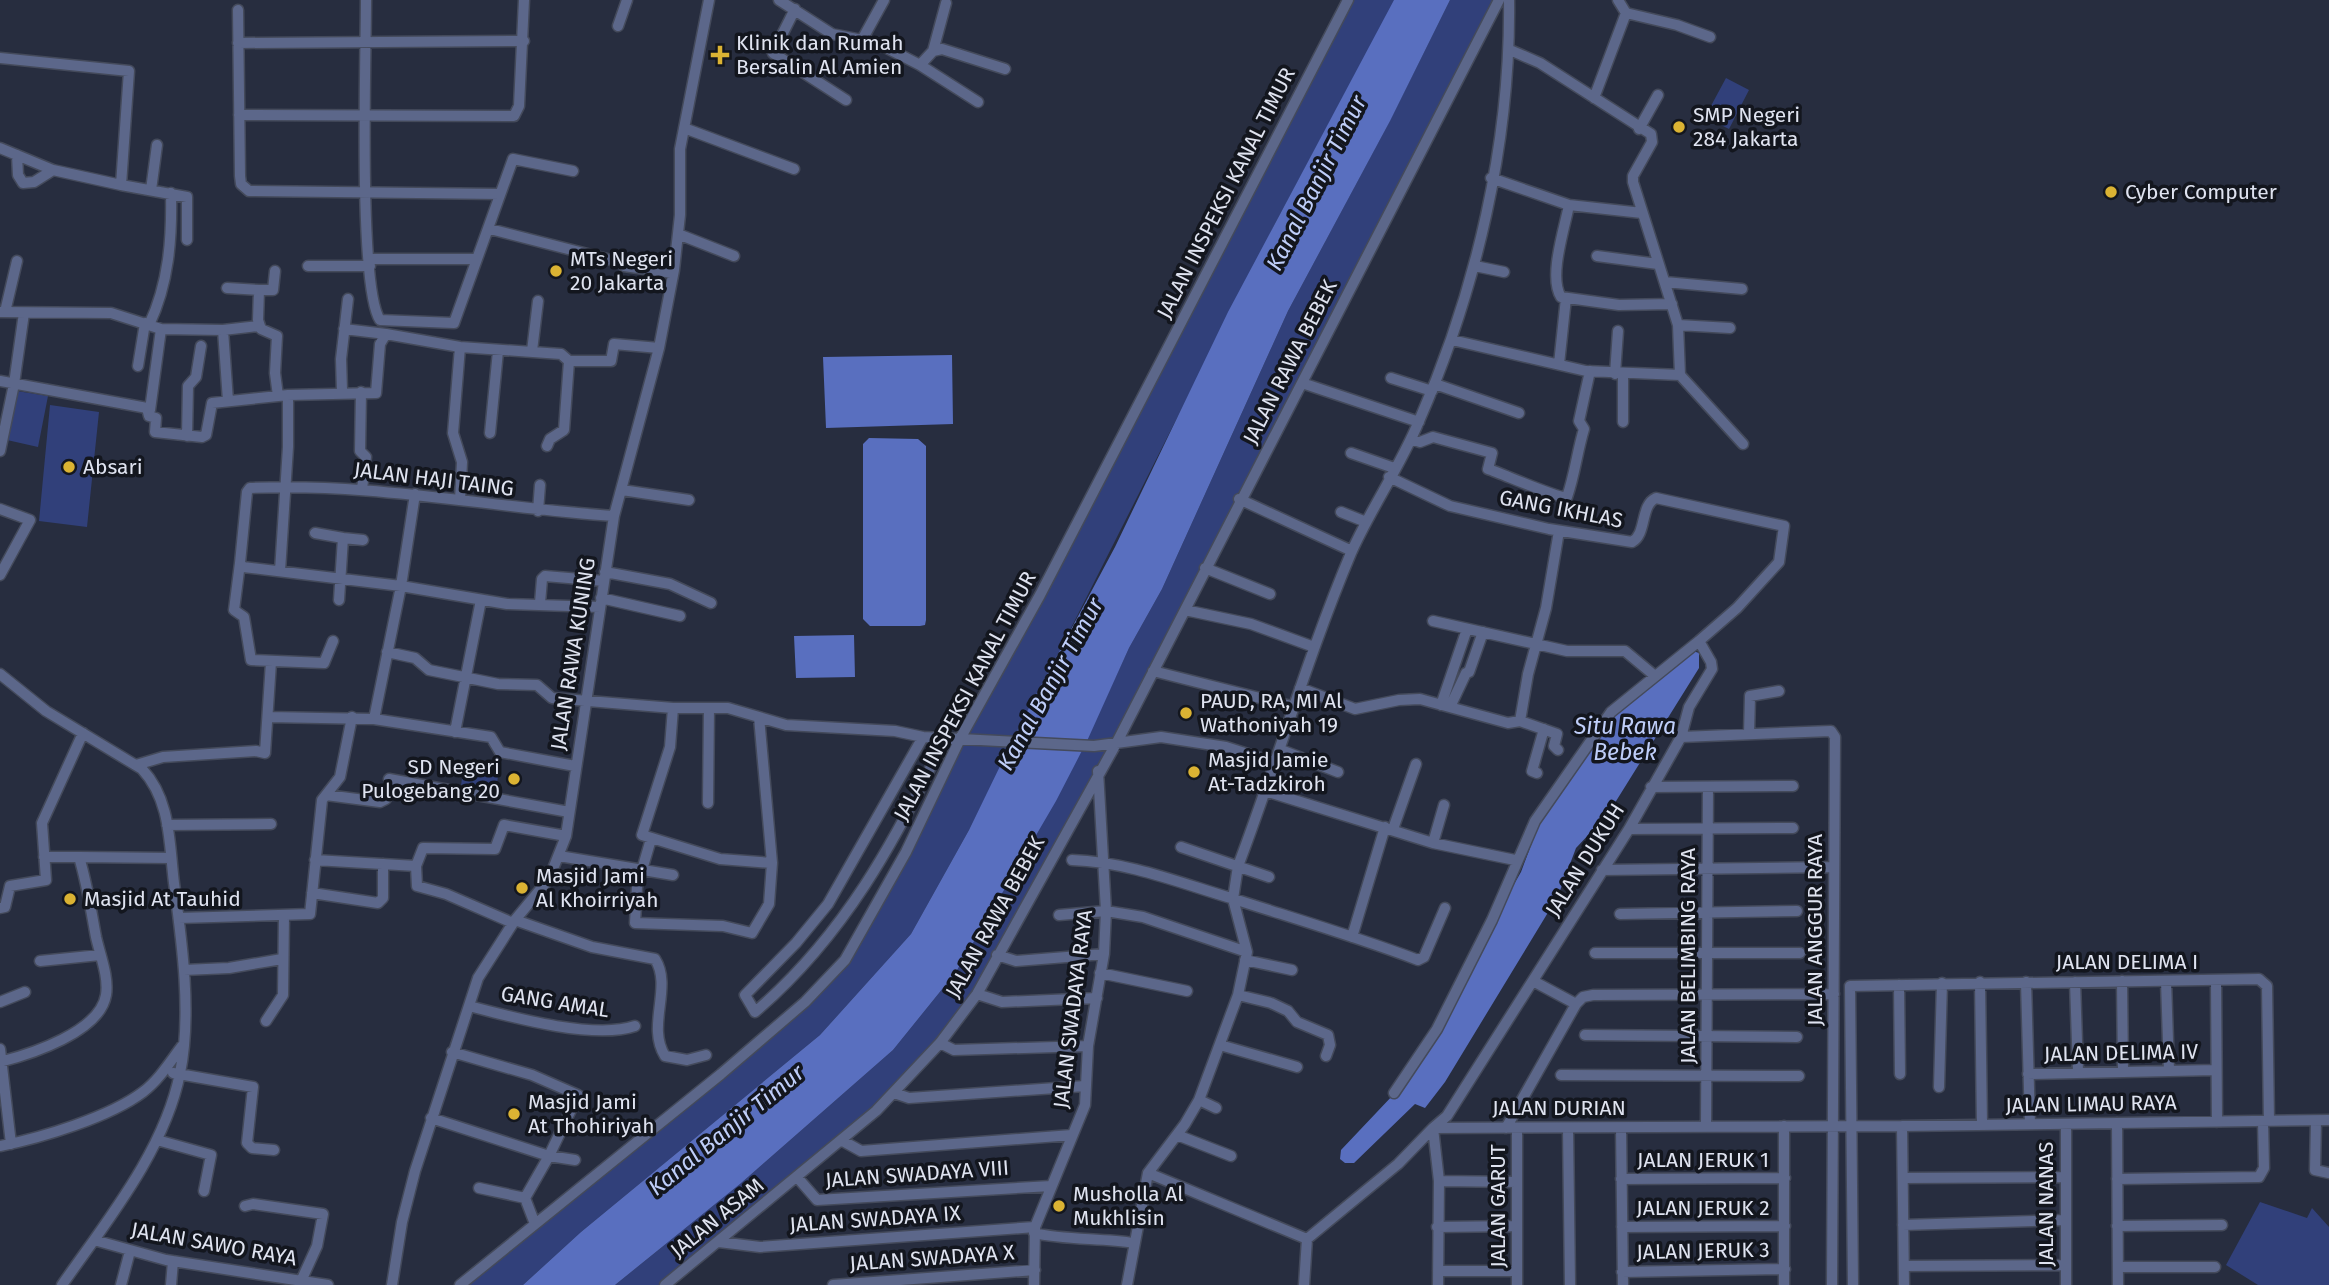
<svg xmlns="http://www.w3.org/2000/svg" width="2329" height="1285" font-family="'Fira Sans',sans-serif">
	<rect width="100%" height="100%" fill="#272d3f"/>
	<!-- green -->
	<path fill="#31407a" d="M 1349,0 L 1395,0 L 1277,220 L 969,830 L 911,934 L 820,1035 L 581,1232 L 523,1285 L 460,1285 L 817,991 L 845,960 Z
		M 1450,0 L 1499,0 L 1205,568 L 977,994 L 894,1093 L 665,1285 L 615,1285 L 740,1184 L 893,1050 L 956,972 L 1081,752 L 1129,648 L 1162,589 L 1288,311 L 1385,130 Z
		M 1726,78 L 1749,90 L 1729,129 L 1705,117 Z
		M 17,391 L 48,396 L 38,447 L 7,440 Z
		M 50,405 L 99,412 L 87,527 L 39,521 Z
		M 463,770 L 498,776 L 496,792 L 461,786 Z
		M 2260,1202 L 2307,1218 L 2312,1208 L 2329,1227 L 2329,1285 L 2258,1285 L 2226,1265 Z"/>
	<!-- water -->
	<path fill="#596fbf" d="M 1394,0 L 1450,0 L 1390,121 L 1288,311 L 1162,589 L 1129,648 L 1087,741 L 1056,801 L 956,972 L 893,1050 L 740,1184 L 615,1285 L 523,1285 L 581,1232 L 820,1035 L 911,934 L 969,830 L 1022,721 L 1115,547 L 1228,312 Z
		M 952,355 L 953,424 L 826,428 L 823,357 Z
		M 869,438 L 918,439 L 926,446 L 926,620 L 925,625 L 920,626 L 870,626 L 863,619 L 863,444 Z
		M 854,635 L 855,677 L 796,678 L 794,636 Z
		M 1693,651 L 1699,653 L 1699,668 L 1608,814 L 1576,848 L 1558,896 L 1445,1082 L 1425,1108 L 1415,1104 L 1354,1163 L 1345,1163 L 1340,1159 L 1341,1150 L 1394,1094 L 1521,872 L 1543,813 L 1606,719 Z"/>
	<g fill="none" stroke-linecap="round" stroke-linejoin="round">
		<!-- minor casing -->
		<g stroke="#444a5b" stroke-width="13">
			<path id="minor" d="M 366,0 C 366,53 358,287 380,320 L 454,323 L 513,159 L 573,171
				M 779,0 L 832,34 L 877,43 L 920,65 L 933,51 L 942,49 L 1005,69
				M 795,9 L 773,53 L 846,100
				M 238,10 L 240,176 L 241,184 L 249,191 L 500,194
				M 1626,13 L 1677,25 L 1710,37
				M 618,26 L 627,0
				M 862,40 L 884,0
				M 238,43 L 524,41
				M 1510,50 L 1540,63 L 1651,134 L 1652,142 L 1633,176 L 1633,182 L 1678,325 L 1680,375
				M 933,51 L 946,3
				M 0,58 L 129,71 L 121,185 L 187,197 L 187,240
				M 920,65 L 978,102
				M 1594,98 L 1626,13 L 1618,0
				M 239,115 L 514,116 L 519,106 L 524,0
				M 684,128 L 794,169
				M 1639,129 L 1658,95
				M 0,148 L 53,170 L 121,185
				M 17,155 L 18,175 L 23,183 L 34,182 L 53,170
				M 1491,178 L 1569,205 L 1642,213
				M 151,190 L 157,145
				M 1569,205 C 1565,227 1548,277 1561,297 L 1619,305 L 1672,304
				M 490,229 L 611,260 L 643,260
				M 678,234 L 734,256
				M 1597,256 L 1658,264
				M 369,259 L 477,259
				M 308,266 L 370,266
				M 624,266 L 673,273
				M 1475,266 L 1504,272
				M 275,271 L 273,290 L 259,290 L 258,320 L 261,329 L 277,336 L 275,373 L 278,396
				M 1665,282 L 1742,289
				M 227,288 L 259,290
				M 0,312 L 111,313 L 161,329 L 223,330 L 228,401
				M 5,312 L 17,261
				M 149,325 C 169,283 172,238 171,193
				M 1678,325 L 1730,328
				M 344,329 L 386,334
				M 223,330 L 259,326
				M 1452,340 L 1586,371 L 1680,375 L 1743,444
				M 532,351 L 538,301
				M 1559,364 L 1566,298
				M 138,366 L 145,323
				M 1623,373 L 1623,422
				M 1615,374 L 1618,331
				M 1391,378 L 1432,391
				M 0,381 L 147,408 L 149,416 L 156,418 L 155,432 L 202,437 L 206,435 L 212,403 L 288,395 L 376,393 L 380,344 L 386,334 L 460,347 L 561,354 L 569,361 L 611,361 L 614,344 L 659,348
				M 1302,383 L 1419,422
				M 1435,384 L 1519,413
				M 342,391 L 341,359 L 348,299
				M 361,392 L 360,451 L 366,457 L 362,489
				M 150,410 L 161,329
				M 490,433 L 498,351
				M 187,436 L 188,386 L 196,377 L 201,346
				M 1411,439 L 1420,442 L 1433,437 L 1492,453 L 1488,469 C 1503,474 1559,499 1567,497 C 1575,474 1577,452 1584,429 L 1579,421 L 1590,371
				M 547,446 L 550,439 L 564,430 L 569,361
				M 0,451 L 14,384 L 24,313
				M 1351,453 L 1394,468
				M 1389,477 L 1450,506 L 1549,529 L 1632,542 C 1647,534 1640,505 1656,498 L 1784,526 L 1779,562 L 1737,608 L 1699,641
				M 622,490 L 689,500
				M 1239,499 L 1352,551
				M 460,500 L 462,462 L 453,433 L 460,347
				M 0,509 L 30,520 L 0,575
				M 538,511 L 540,485
				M 1341,512 L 1366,522
				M 315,533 L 343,538 L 339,600
				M 343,538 L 363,540
				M 240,563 L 234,610 L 244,617 L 251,660 L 324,663 L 333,641
				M 1205,568 L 1270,594
				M 280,571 L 288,447 L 288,395
				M 605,572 L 670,584 L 711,603
				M 601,598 L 680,616
				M 540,603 L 542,579 L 545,576 L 604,581
				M 600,607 L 507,604 L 401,586 L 243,567 L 240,563 L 247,492 L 250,488 C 372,482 492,508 614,516
				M 1185,610 L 1251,624 L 1314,647
				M 1433,621 L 1567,651 L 1625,651 L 1655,676
				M 387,652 L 415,658 L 429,670 L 498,684 L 537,685 L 552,698 L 673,708 L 728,708 L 786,725 L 895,731 L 923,737 L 1094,746 L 1161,737 L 1226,747 L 1276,763
				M 1153,671 L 1295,707
				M 0,674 L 46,711 L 142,769 C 171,800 169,843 174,883 C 182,942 192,1015 180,1073 C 165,1150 106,1222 62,1285
				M 1300,688 L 1355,709 L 1399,700 L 1420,699 L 1508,723 L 1520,721 L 1557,734 L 1554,746 L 1558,750
				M 1441,705 L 1467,629
				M 1450,707 L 1466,673 L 1469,672 L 1483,632
				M 673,708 L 670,747 L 642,835 L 720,859 L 772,863
				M 268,717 L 374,719 L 491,737 L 500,752 L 575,766
				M 374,719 L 401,586 L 415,494
				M 1520,721 L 1528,674 L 1546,608 L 1559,531
				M 455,732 L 481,600
				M 1749,734 L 1750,696 L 1779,691
				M 923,737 L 828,904 L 796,943 L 745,995 L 755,1012 C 844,936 895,842 945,738
				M 1281,750 L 1338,772
				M 136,765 L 163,757 L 256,751 L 265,753 L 271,662
				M 1537,773 L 1532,771 L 1544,729
				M 389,779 L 569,812
				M 1651,787 L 1793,786
				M 1265,791 L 1433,843 L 1515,860
				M 326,795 L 380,802 L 386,799
				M 708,803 L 709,708
				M 167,825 L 271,824
				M 1393,829 L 1416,764
				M 1629,829 L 1793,828
				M 651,839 L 637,887 L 635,923 L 723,926 L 752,933 L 769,904 L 772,863 L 759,717
				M 1433,843 L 1444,805
				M 1181,847 L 1269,877
				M 559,856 L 673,875
				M 44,857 L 79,857
				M 315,860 L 416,866 L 417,886 L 446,894 L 513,923
				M 1072,860 C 1129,862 1180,883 1234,899 C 1296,919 1357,937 1418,960 L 1424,957 L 1445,908
				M 416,866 L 423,848 L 495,849 L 504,825 L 566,836
				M 1602,870 L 1834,867
				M 312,893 L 378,903 L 383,898 L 383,864
				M 0,908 L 5,907 L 10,886 L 46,880 L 42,823 L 83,733
				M 1620,914 L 1797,911
				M 1059,915 L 1106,911 L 1143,917 L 1247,952
				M 179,918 L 310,914 L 322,800 L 340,777 L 352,717
				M 515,920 L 592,947 L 655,959 C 673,987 646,1026 665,1056 L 687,1060 L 706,1055
				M 1352,937 L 1385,827
				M 1595,953 L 1800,953
				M 997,955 L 1016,961 L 1104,954
				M 1245,960 L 1292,970
				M 40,961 L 100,955
				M 184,970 L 229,968 L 282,959
				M 1100,973 L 1187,991
				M 1533,981 L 1576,1004 L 1583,997 L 1593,995 L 1834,994
				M 2122,981 L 2123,1071
				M 2166,981 L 2169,1071
				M 2216,981 L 2217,1122
				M 1980,982 L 1982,1125
				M 2026,982 L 2030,1124
				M 2075,982 L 2078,1072
				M 1899,985 L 1900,1074
				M 977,994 L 1002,1002 L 1097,998
				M 1238,995 L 1271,1003 L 1288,1011 L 1297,1022 L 1328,1035 L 1330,1045 L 1326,1056
				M 0,1002 L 25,992
				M 469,1006 C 511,1017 594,1040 635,1026
				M 266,1021 L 283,995 L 284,916
				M 1585,1035 L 1797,1037
				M 940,1043 L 954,1050 L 1088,1046
				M 1220,1045 L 1297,1067
				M 0,1049 L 11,1144
				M 0,1062 C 31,1054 100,1032 106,995 C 109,977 100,955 96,937 C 91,910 87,883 79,857 L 171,858
				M 173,1073 L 253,1087 L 247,1143 L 252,1148 L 274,1150
				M 2028,1074 L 2215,1070
				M 1561,1075 L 1799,1076
				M 1939,1087 L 1942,983
				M 894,1093 L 909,1098 L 1085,1086
				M 1394,1093 L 1437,1029 L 1492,920 L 1535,821 L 1611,712 L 1699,641 L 1711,662 L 1712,669 L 1689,707 L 1681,737
				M 1199,1100 L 1216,1108
				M 431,1118 L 549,1156 L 578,1095 L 532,1075 L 452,1052
				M 2316,1121 L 2315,1170 L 2329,1173
				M 2117,1123 L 2118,1285
				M 1706,1125 L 1708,787
				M 1784,1126 L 1784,1285
				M 1902,1126 L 1904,1285
				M 1506,1128 L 1576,1004
				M 1568,1128 L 1570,1285
				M 1621,1128 L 1623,1285
				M 1177,1135 L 1231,1156
				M 157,1140 L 211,1155 L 204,1191
				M 841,1140 L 861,1151 L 1072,1135
				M 0,1146 C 41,1138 110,1117 143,1092 C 159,1080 170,1062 182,1046
				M 1148,1173 L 1307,1239
				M 797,1177 L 817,1200 L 1051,1186
				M 1903,1178 L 2066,1177
				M 1621,1179 L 1785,1178
				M 2117,1179 L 2259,1177 L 2264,1168 L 2263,1121
				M 1439,1181 L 1517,1182
				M 479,1188 L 525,1198
				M 245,1206 L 253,1204 L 323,1214 L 317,1246 L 302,1279
				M 535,1224 L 525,1198 L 549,1156 L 575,1160
				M 1903,1225 L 2065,1220
				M 2117,1226 L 2222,1225
				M 1437,1227 L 1517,1226
				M 1622,1227 L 1785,1226
				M 1034,1233 C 1063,1240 1102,1238 1134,1243
				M 1307,1239 L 1398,1164 L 1433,1128 L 1902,1126 L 2329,1120
				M 94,1240 L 166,1260 L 328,1285
				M 719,1242 L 760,1247 L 1035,1227
				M 1904,1266 L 2065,1265
				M 2118,1267 L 2215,1267
				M 1438,1271 L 1517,1271
				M 1622,1272 L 1785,1269
				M 121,1285 L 130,1251
				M 171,1285 L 173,1261
				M 392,1285 L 402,1222 L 415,1171 L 478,978 L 515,920 L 549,879 L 566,836 L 614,516 L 659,348 L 674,270 L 680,215 L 680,149 L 709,0
				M 460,1285 L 721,1074 L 805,1002 L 845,960 L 906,852 L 961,737 L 1040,595 L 1348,0
				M 665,1285 L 876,1111 L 940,1043 L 977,994 L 1117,742 L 1499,0
				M 833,1285 L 1035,1270
				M 1034,1285 L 1035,1227 L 1085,1105 L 1088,1046 L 1104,954 L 1106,911 L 1098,771
				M 1127,1285 L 1148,1173 L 1185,1124 L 1199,1100 L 1238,995 L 1247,952 L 1233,899 L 1238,866 C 1277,763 1308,655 1351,553 C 1371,508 1400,467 1419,421 C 1476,291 1511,142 1509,0
				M 1304,1285 L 1307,1239
				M 1438,1285 L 1439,1181 L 1433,1128 L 1447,1116 L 1629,829 L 1681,737 L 1831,731 L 1835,737 L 1832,1285
				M 1517,1285 L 1517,1128
				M 1853,1285 L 1850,986 L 2259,979 L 2267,986 L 2269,1121
				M 2066,1285 L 2066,1124"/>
		</g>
		<!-- minor -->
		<use href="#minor" stroke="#5c678a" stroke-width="10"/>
	</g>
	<!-- markers -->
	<g fill="#dbb333" stroke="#13161e" stroke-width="2.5">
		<path d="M716.5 44.5h7v7h7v7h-7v7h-7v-7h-7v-7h7z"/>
		<circle cx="1679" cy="127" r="7"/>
		<circle cx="2111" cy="192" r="7"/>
		<circle cx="556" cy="271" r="7"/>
		<circle cx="69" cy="467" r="7"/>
		<circle cx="1186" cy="713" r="7"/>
		<circle cx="1194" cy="772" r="7"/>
		<circle cx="514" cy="779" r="7"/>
		<circle cx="522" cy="888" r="7"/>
		<circle cx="70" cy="899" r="7"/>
		<circle cx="514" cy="1114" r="7"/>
		<circle cx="1059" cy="1206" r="7"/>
	</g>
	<g text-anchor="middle" stroke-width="7" stroke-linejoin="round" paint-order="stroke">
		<!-- poi labels -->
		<g font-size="21" fill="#dfe3f0" stroke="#13161e" text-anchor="start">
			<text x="736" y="50">Klinik dan Rumah<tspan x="736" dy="24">Bersalin Al Amien</tspan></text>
			<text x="1693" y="122">SMP Negeri<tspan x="1693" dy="24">284 Jakarta</tspan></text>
			<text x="2125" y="199">Cyber Computer</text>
			<text x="570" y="266">MTs Negeri<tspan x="570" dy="24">20 Jakarta</tspan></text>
			<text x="83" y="474">Absari</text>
			<text x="1200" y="708">PAUD, RA, MI Al<tspan x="1200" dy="24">Wathoniyah 19</tspan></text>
			<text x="1208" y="767">Masjid Jamie<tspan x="1208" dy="24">At-Tadzkiroh</tspan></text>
			<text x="500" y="774" text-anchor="end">SD Negeri<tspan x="500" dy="24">Pulogebang 20</tspan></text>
			<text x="536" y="883">Masjid Jami<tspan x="536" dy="24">Al Khoirriyah</tspan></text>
			<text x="84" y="906">Masjid At Tauhid</text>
			<text x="528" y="1109">Masjid Jami<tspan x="528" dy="24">At Thohiriyah</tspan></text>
			<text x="1073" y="1201">Musholla Al<tspan x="1073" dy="24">Mukhlisin</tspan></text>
		</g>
		<!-- street labels -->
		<g font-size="21" fill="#dfe3f0" stroke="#13161e">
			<text transform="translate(1226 193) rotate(-63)" y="7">JALAN INSPEKSI KANAL TIMUR</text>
			<text transform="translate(1290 362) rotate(-63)" y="7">JALAN RAWA BEBEK</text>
			<text transform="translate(434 479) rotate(7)" y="7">JALAN HAJI TAING</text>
			<text transform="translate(1561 509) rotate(11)" y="7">GANG IKHLAS</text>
			<text transform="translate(573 654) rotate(-81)" y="7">JALAN RAWA KUNING</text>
			<text transform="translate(965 696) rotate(-62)" y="7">JALAN INSPEKSI KANAL TIMUR</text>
			<text transform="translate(1585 860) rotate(-58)" y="7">JALAN DUKUH</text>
			<text transform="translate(995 917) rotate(-61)" y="7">JALAN RAWA BEBEK</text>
			<text transform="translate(1815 930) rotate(-90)" y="7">JALAN ANGGUR RAYA</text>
			<text transform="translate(1688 956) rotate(-90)" y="7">JALAN BELIMBING RAYA</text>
			<text x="2127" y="969">JALAN DELIMA I</text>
			<text transform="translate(555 1002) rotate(9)" y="7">GANG AMAL</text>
			<text transform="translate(1073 1009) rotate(-83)" y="7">JALAN SWADAYA RAYA</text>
			<text transform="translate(2121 1053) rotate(-1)" y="7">JALAN DELIMA IV</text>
			<text transform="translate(2091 1104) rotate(-1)" y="7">JALAN LIMAU RAYA</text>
			<text x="1559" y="1115">JALAN DURIAN</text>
			<text x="1703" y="1167">JALAN JERUK 1</text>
			<text transform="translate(917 1174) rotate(-4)" y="7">JALAN SWADAYA VIII</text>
			<text transform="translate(2046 1204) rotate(-90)" y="7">JALAN NANAS</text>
			<text transform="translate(1498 1206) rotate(-90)" y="7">JALAN GARUT</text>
			<text x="1703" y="1215">JALAN JERUK 2</text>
			<text transform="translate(717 1218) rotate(-39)" y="7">JALAN ASAM</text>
			<text transform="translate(875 1219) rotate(-4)" y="7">JALAN SWADAYA IX</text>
			<text transform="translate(214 1244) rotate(10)" y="7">JALAN SAWO RAYA</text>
			<text transform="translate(1703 1251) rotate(-1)" y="7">JALAN JERUK 3</text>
			<text transform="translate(932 1258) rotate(-4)" y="7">JALAN SWADAYA X</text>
		</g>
		<!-- water labels -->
		<g font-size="23" font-style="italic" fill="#bfcef9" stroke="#13161e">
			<text transform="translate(1316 183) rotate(-63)" y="8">Kanal Banjir Timur</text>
			<text transform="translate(1050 684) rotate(-61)" y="8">Kanal Banjir Timur</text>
			<text x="1625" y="734">Situ Rawa<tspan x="1625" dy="26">Bebek</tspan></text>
			<text transform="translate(726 1130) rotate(-39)" y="8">Kanal Banjir Timur</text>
		</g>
	</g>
</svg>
